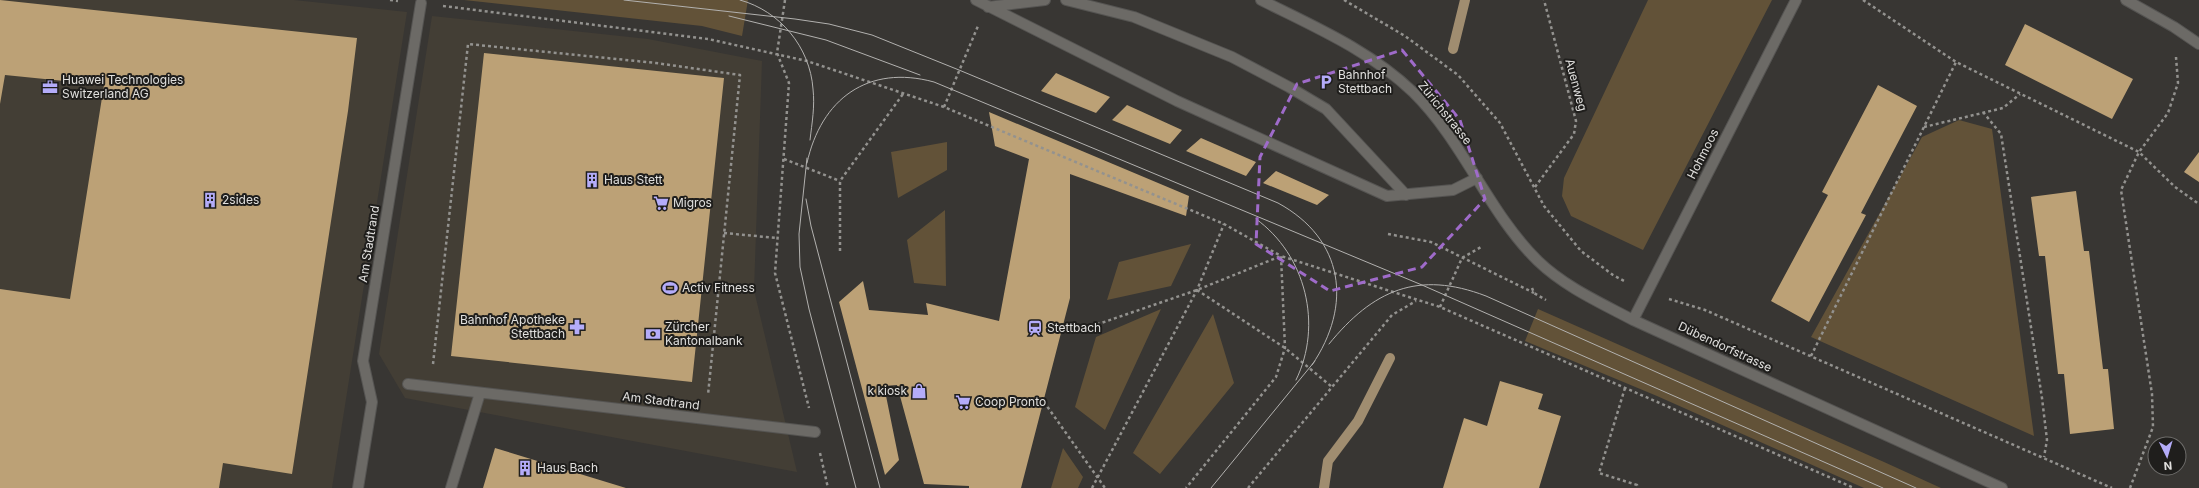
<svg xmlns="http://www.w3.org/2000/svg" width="2199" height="488" font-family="Inter,sans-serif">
	<rect width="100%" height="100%" fill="#383633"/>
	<!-- built -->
	<path fill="#433e35" d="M 0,0 L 294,0 L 407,12 L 332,488 L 0,488 Z
		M 432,16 L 648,39 L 762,61 L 754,290 L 797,472 L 405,398 L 379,354 Z"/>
	<!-- green -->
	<path fill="#625238" d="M 464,0 L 748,0 L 742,36 L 702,26 Z
		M 1648,0 L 1772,0 L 1643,250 L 1571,216 L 1562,196 L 1564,178 Z
		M 1959,120 L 1992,129 L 2034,436 L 1811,337 L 1922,137 Z
		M 947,142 L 947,170 L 898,198 L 891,152 Z
		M 945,210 L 946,286 L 914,283 L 907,240 Z
		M 1191,244 L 1171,286 L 1107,300 L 1119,262 Z
		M 1161,309 L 1105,430 L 1075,407 L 1096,337 Z
		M 1538,309 L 1884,462 L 1941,488 L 1864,488 L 1657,396 L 1525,341 Z
		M 1213,314 L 1234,383 L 1160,474 L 1133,453 Z
		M 1063,448 L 1083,477 L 1078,488 L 1051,488 Z"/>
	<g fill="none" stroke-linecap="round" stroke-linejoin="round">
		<!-- stream -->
		<path stroke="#a08d70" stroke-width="10" d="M 1453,49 L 1465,0
			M 1324,488 L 1328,461 L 1358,421 L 1390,358"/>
	</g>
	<!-- building -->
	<path fill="#bca176" d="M 0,0 L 357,38 L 348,111 L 292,474 L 223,463 L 219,488 L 0,488 L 0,289 L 70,299 L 104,85 L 5,75 L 0,104 Z
		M 2025,24 L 2133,79 L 2112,119 L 2005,65 Z
		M 484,53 L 724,78 L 692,382 L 451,356 Z
		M 1056,73 L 1110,97 L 1096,113 L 1041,91 Z
		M 1878,85 L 1917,106 L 1861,213 L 1866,215 L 1809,322 L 1771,301 L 1828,195 L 1822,192 Z
		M 1127,105 L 1182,130 L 1170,144 L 1112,120 Z
		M 989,112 L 1189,196 L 1186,216 L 1070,174 L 1070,298 L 1021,488 L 969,488 L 969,486 L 924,484 L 897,385 L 884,386 L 899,460 L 885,475 L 839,302 L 863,281 L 869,310 L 928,315 L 926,303 L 999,321 L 1029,159 L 995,146 Z
		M 1201,138 L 1256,162 L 1246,176 L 1186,151 Z
		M 2199,152 L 2199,182 L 2184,172 Z
		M 1276,171 L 1329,195 L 1317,205 L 1263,183 Z
		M 2076,191 L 2084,251 L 2089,251 L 2103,369 L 2108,369 L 2114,429 L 2070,434 L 2064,374 L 2058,374 L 2045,256 L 2039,256 L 2031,197 Z
		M 1500,381 L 1543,394 L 1538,409 L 1561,416 L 1539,488 L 1443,488 L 1464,418 L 1487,426 Z
		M 495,448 L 626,488 L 483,488 Z"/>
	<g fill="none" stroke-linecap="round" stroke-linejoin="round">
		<!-- minor casing -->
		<g stroke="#555452" stroke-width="12">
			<path id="minor" d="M 976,0 L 1177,101 L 1387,196 L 1453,190 L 1477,178
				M 1066,0 L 1134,17 L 1232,57 L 1289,87 L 1326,109 L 1406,195
				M 1261,0 C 1315,27 1369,50 1413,92 C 1464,142 1488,212 1538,261 C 1565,287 1601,303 1633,320 L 2002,488
				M 2126,0 L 2174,27 L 2199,44
				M 988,7 L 1045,0
				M 1633,320 L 1796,0
				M 408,384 L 815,432
				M 358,488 L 372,402 L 363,361 L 421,3
				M 451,488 L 480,393"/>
		</g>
		<!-- path -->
		<path stroke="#93928f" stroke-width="2.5" stroke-dasharray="3 3" stroke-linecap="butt" d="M 390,0 L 398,1
			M 785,0 L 777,53 L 789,83 L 775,273 L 809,408
			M 1344,0 L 1405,36 L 1458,75 L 1500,123 L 1544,206 L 1581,251 L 1613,275 L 1626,282
			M 1863,0 L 1956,62 L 2139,152 L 2175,187 L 2199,204
			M 443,6 L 708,39 L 807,61 L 944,107 L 1224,224 L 1281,256 L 1285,348 L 1276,377 L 1186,488
			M 944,107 L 978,26
			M 1983,112 L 2001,134 L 2042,398 L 2047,440 L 2044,457
			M 1924,127 L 2003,108 L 2020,94
			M 784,159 L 840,181
			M 1535,187 L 1574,134 L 1576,121 L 1544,0
			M 724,233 L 777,238
			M 1388,234 L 1431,242 L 1534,293
			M 840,251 L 840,181 L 903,94
			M 1532,288 L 1534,293 L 1546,300
			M 1197,290 L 1285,348 L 1332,387
			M 1669,299 L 1705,310 L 2112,488
			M 1440,307 L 1462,258 L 1481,247
			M 1062,332 L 1078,331 L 1197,290 L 1281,256 L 1440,307 L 1854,488
			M 1811,356 L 1956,62
			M 433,364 L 468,44 L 656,63 L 740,75 L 708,395
			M 1625,388 L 1599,473 L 1637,485 L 1636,488
			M 1044,402 L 1105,488
			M 820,453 L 828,488
			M 1092,488 L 1197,290 L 1224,224
			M 1248,488 L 1392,315 L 1416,301
			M 2130,488 L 2153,427 L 2152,394 L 2121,190 L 2139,152 L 2168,113 L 2178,83 L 2176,57"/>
		<!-- minor -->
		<use href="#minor" stroke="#6c6a66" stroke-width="10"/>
		<!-- tram -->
		<path stroke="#b2b1af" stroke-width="1" d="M 624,0 L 795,19 L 829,24 L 872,35 L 959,70 L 1278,203 C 1344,239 1353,305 1312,365
			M 740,0 C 780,11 810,47 813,89 C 815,106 812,123 810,140
			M 729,16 L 826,40 L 920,75
			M 807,158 L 799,234 L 800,267 L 809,309 L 856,488
			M 807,163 C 821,99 868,64 934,82 L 1422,285 L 1883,488
			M 806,199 L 811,226 L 880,488
			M 1256,219 C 1306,255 1323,325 1296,380
			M 1329,344 C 1373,290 1418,270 1486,296 L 1916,488
			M 1211,488 L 1315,361"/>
	</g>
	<!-- marked area -->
	<path fill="none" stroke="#9f6bca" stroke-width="3" stroke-dasharray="8 5" stroke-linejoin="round" d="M 1402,50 L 1460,120 L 1485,199 L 1422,267 L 1330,291 L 1256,244 L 1260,157 L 1297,84 Z"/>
	<!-- icons -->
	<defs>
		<g id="parking-bare" transform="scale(1.2)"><path d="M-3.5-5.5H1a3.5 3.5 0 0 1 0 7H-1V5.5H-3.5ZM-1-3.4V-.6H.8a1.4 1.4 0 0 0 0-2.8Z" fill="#b4acf9" stroke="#1f1e1c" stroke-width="2.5" paint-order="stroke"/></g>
		<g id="office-bare" transform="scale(1.2)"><path d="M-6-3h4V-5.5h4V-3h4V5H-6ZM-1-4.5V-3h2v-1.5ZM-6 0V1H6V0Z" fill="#b4acf9" stroke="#1f1e1c" stroke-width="2.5" paint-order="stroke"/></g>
		<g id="building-bare" transform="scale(1.2)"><path d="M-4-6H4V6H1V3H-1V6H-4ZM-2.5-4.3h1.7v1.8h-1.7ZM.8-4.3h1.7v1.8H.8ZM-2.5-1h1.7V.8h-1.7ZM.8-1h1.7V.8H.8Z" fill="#b4acf9" stroke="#1f1e1c" stroke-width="2.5" paint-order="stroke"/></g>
		<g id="supermarket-bare" transform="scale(1.2)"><path d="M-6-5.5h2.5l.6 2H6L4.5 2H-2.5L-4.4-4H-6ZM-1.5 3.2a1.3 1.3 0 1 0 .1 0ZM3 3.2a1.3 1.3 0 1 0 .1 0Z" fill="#b4acf9" stroke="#1f1e1c" stroke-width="2.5" paint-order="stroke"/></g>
		<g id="stadium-bare" transform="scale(1.2)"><path d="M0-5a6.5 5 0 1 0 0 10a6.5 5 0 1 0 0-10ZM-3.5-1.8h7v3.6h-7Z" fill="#b4acf9" stroke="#1f1e1c" stroke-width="2.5" paint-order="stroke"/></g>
		<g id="pharmacy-bare" transform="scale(1.2)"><path d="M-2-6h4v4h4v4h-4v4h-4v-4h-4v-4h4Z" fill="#b4acf9" stroke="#1f1e1c" stroke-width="2.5" paint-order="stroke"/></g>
		<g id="station-bare" transform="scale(1.2)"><path d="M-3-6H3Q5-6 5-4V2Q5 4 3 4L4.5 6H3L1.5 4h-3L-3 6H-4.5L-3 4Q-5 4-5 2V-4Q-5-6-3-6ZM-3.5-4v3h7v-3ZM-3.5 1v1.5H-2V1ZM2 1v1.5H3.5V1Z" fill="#b4acf9" stroke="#1f1e1c" stroke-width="2.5" paint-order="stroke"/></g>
		<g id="bank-bare" transform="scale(1.2)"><path d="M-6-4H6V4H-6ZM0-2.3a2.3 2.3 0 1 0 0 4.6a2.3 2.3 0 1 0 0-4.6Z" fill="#b4acf9" stroke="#1f1e1c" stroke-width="2.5" paint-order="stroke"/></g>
		<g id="shop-bare" transform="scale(1.2)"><path d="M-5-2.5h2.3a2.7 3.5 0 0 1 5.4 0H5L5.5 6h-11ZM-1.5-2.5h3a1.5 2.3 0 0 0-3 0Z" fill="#b4acf9" stroke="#1f1e1c" stroke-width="2.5" paint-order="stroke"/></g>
	</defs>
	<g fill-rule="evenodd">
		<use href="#parking-bare" x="1326" y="82"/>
		<use href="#office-bare" x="50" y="87"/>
		<use href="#building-bare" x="592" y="180"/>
		<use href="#building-bare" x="210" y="200"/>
		<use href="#supermarket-bare" x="661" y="203"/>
		<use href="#stadium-bare" x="670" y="288"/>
		<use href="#pharmacy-bare" x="577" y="327"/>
		<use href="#station-bare" x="1035" y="328"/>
		<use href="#bank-bare" x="653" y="334"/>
		<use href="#shop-bare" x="919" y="391"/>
		<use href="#supermarket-bare" x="963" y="402"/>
		<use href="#building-bare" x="525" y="468"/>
	</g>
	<g text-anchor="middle" stroke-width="4" stroke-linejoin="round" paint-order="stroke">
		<!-- poi labels -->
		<g font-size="12" fill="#e1e0de" stroke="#1f1e1c" text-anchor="start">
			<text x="1338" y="79">Bahnhof<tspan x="1338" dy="14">Stettbach</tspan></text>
			<text x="62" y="84">Huawei Technologies<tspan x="62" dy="14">Switzerland AG</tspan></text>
			<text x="604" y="184">Haus Stett</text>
			<text x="222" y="204">2sides</text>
			<text x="673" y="207">Migros</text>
			<text x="682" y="292">Activ Fitness</text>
			<text x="565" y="324" text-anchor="end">Bahnhof Apotheke<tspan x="565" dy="14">Stettbach</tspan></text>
			<text x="665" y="331">Zürcher<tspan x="665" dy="14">Kantonalbank</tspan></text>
			<text x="1047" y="332">Stettbach</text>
			<text x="907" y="395" text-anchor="end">k kiosk</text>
			<text x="975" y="406">Coop Pronto</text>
			<text x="537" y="472">Haus Bach</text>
		</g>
		<!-- street labels -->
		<g font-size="12" fill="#e1e0de" stroke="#1f1e1c">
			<text transform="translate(1576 85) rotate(75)" y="4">Auenweg</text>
			<text transform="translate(1445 113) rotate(51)" y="4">Zürichstrasse</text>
			<text transform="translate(1703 154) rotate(-63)" y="4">Hohmoos</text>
			<text transform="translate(369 244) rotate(-81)" y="4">Am Stadtrand</text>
			<text transform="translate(1725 347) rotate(25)" y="4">Dübendorfstrasse</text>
			<text transform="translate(661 401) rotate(7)" y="4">Am Stadtrand</text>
		</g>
	</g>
	<!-- north arrow -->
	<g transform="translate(2167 456) rotate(175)"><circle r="19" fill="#1f1e1c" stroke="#6d6c6a"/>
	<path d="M0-3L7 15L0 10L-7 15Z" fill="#b4acf9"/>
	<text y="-6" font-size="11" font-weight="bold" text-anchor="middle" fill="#e1e0de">N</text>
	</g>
</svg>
